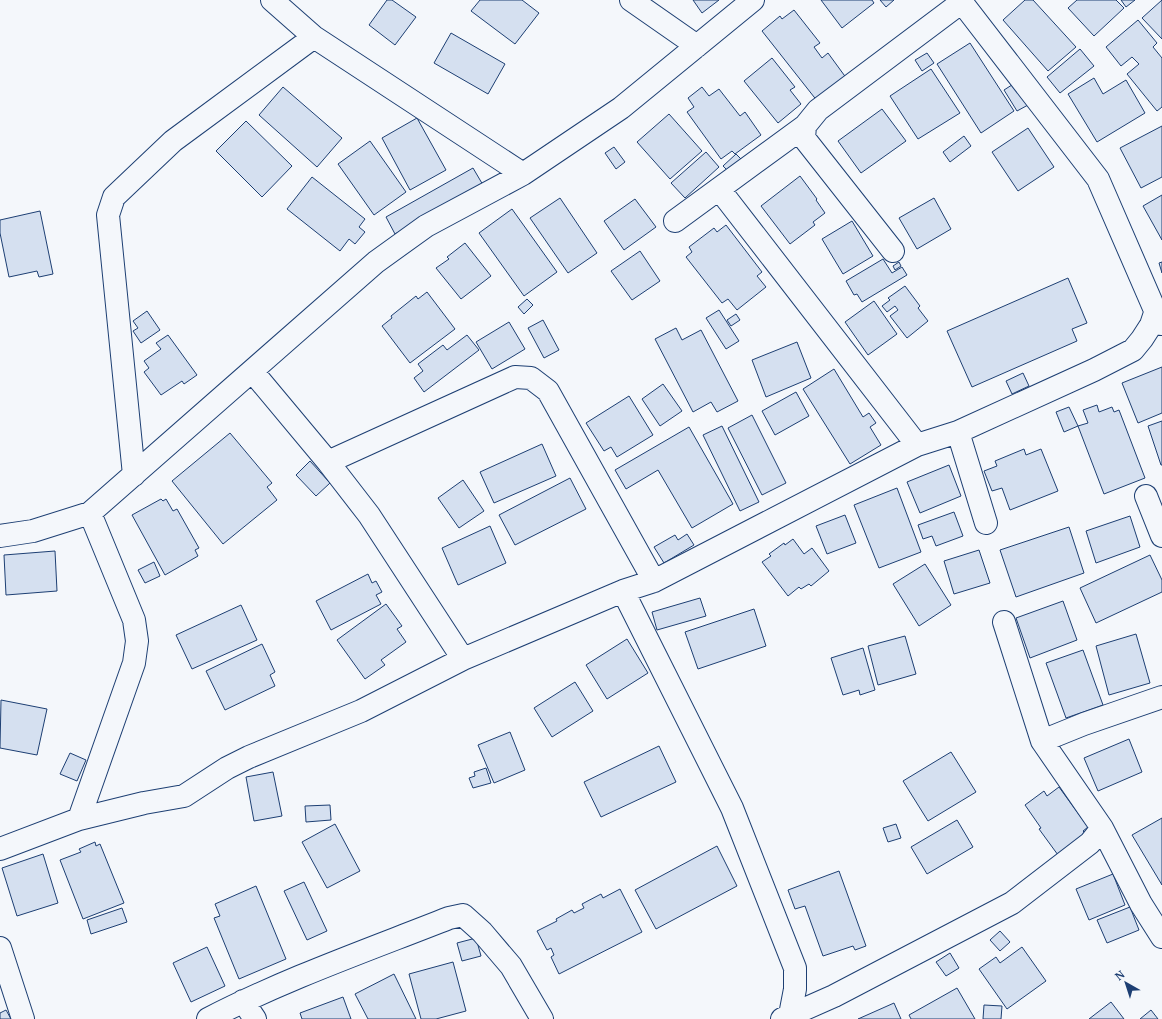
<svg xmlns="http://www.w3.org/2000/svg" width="1162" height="1019" font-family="'PT Serif',serif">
	<rect width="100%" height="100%" fill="#f4f7fb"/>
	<!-- building -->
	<path fill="#d5e0f0" stroke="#1d3f73" d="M 387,0 L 392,0 L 416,17 L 395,45 L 369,25 Z
		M 480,0 L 522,0 L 539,13 L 515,44 L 471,11 Z
		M 693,0 L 719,0 L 702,13 Z
		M 821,0 L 872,0 L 874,3 L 842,28 Z
		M 880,0 L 894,0 L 886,7 Z
		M 1025,0 L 1033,0 L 1076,47 L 1048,71 L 1003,20 Z
		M 1077,0 L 1116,0 L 1124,8 L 1094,36 L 1068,8 Z
		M 1121,0 L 1135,0 L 1126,7 Z
		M 1162,0 L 1162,39 L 1142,18 Z
		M 794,10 L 820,43 L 814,47 L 822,58 L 828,53 L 847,79 L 818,102 L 762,31 L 780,16 L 782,19 Z
		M 1138,20 L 1157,43 L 1153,47 L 1162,58 L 1162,107 L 1157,111 L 1127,74 L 1139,64 L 1132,57 L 1121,66 L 1106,47 Z
		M 451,33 L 505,64 L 488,94 L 434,63 Z
		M 970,43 L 1014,111 L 981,133 L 937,64 Z
		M 1080,49 L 1094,66 L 1060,93 L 1047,77 Z
		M 927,53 L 934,63 L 922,71 L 915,60 Z
		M 772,58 L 795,87 L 790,90 L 801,104 L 778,123 L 744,81 Z
		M 931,69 L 960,113 L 918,139 L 890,96 Z
		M 1094,78 L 1103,94 L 1126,80 L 1145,113 L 1097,142 L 1068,94 Z
		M 1015,83 L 1028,105 L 1017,111 L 1004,90 Z
		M 283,87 L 342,138 L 317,167 L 259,115 Z
		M 702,87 L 709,96 L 719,89 L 740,116 L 745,112 L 761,135 L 735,154 L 732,151 L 721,159 L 687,112 L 694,107 L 688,98 Z
		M 882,109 L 906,141 L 861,173 L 838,141 Z
		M 669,114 L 702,151 L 670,179 L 637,142 Z
		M 417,118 L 446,170 L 410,190 L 382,138 Z
		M 246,121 L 292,166 L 262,197 L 216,151 Z
		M 1162,126 L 1162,177 L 1141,188 L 1120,148 Z
		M 1028,128 L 1054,167 L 1018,191 L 992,152 Z
		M 964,136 L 971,146 L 950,162 L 943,152 Z
		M 370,141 L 406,192 L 374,215 L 338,164 Z
		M 614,147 L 625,162 L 616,169 L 605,153 Z
		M 706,152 L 719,167 L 685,198 L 671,183 Z
		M 736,154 L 742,160 L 729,172 L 723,166 Z
		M 473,168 L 483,185 L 395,234 L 386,217 Z
		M 800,176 L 817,199 L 816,200 L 825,213 L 813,222 L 815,225 L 790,244 L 761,206 Z
		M 312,177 L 365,219 L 359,227 L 365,232 L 355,244 L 349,239 L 340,251 L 287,209 Z
		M 1162,195 L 1162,240 L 1143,206 Z
		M 560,198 L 597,253 L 568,273 L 530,218 Z
		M 934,198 L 951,229 L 917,249 L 899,218 Z
		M 635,199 L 656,227 L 624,250 L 604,221 Z
		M 512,209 L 557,272 L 524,296 L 479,233 Z
		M 40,211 L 53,274 L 39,277 L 37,271 L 9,277 L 0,233 L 0,220 Z
		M 852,221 L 873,256 L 843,274 L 822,239 Z
		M 726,225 L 762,272 L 757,276 L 766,287 L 737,310 L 728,299 L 722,303 L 686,257 L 692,252 L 689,247 L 714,228 L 717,232 Z
		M 465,243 L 491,276 L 461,299 L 436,268 L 449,259 L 447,257 Z
		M 640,251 L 660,281 L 632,300 L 611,271 Z
		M 883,259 L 892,273 L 902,267 L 907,275 L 862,302 L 857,294 L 854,295 L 846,281 Z
		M 899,262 L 901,266 L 895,270 L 893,266 Z
		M 1162,262 L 1162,273 L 1159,263 Z
		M 1068,278 L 1087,323 L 1072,329 L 1077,341 L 972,387 L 947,331 Z
		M 905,286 L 920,306 L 918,308 L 928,321 L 907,338 L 890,316 L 898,310 L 895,306 L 887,312 L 882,306 L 890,300 L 888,298 Z
		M 427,292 L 455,329 L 410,363 L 382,326 L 392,318 L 391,316 L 416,296 L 418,299 Z
		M 527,299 L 533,305 L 524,314 L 518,307 Z
		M 874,301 L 897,334 L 868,355 L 845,322 Z
		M 719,310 L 739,341 L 726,349 L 706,318 Z
		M 147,311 L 160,330 L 141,343 L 133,331 L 138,328 L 133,321 Z
		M 736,314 L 740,320 L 731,326 L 727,320 Z
		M 543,320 L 559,350 L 544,358 L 528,328 Z
		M 509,322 L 525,349 L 492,369 L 476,342 Z
		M 676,328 L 682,340 L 701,330 L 738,401 L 717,412 L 711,402 L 693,412 L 655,339 Z
		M 168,335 L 197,375 L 184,384 L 182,381 L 161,395 L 144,372 L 149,368 L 144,361 L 161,349 L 156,343 Z
		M 467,335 L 479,350 L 424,392 L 414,378 L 423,371 L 418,364 L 443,345 L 447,350 Z
		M 797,342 L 811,378 L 766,397 L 752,360 Z
		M 1162,367 L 1162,413 L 1138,423 L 1122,383 Z
		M 834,369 L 863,417 L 869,413 L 876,423 L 870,427 L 881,445 L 850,464 L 803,389 Z
		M 1023,373 L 1029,386 L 1012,394 L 1006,381 Z
		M 663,384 L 682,411 L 660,426 L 642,399 Z
		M 796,392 L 809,416 L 775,435 L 762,411 Z
		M 629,396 L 653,435 L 617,457 L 611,447 L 604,451 L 586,423 Z
		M 1097,405 L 1099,412 L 1112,407 L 1114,412 L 1119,410 L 1145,478 L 1104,494 L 1078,426 L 1088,423 L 1083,410 Z
		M 1069,407 L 1078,426 L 1064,432 L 1056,412 Z
		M 752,415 L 786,483 L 762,495 L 728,428 Z
		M 1162,421 L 1162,465 L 1161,465 L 1148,426 Z
		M 722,426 L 759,502 L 740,511 L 703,435 Z
		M 689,427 L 733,504 L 692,528 L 658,470 L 626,489 L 615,470 Z
		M 230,433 L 272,483 L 267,487 L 277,500 L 223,544 L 172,481 Z
		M 542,444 L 556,476 L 494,503 L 480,472 Z
		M 1024,449 L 1026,455 L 1041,449 L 1058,491 L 1010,510 L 1002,488 L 992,491 L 984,471 L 997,466 L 995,461 Z
		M 310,461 L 330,483 L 316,496 L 296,475 Z
		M 949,465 L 961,496 L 920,513 L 907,482 Z
		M 570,478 L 586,509 L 515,545 L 499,515 Z
		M 463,480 L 484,511 L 459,528 L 438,498 Z
		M 897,488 L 921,552 L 879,568 L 854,505 Z
		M 161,499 L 163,501 L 166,499 L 173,511 L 177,509 L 199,548 L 195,550 L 198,556 L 165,575 L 132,515 Z
		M 954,512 L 963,536 L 936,546 L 932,536 L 923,539 L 918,525 Z
		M 845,515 L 856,543 L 827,554 L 816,526 Z
		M 1130,516 L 1140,547 L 1096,563 L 1086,531 Z
		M 490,526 L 506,563 L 458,585 L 442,548 Z
		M 1069,527 L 1084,573 L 1016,597 L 1000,550 Z
		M 687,534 L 694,545 L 664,563 L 654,547 L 675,535 L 678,540 Z
		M 793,539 L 804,554 L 812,548 L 829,571 L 811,586 L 809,584 L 801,589 L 799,587 L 788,596 L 762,562 L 771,556 L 769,554 L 784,543 L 785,545 Z
		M 979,550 L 990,583 L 954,594 L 944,561 Z
		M 55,551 L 57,591 L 6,595 L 4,555 Z
		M 1150,555 L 1162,580 L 1162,592 L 1096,623 L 1080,588 Z
		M 154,562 L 160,576 L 145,583 L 138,570 Z
		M 925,564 L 951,605 L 919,626 L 893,584 Z
		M 368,574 L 372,583 L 376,581 L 382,592 L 376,595 L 381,604 L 331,630 L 316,601 Z
		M 700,598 L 706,616 L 657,630 L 652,612 Z
		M 1063,601 L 1077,640 L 1030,658 L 1016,618 Z
		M 386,604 L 402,626 L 397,629 L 406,642 L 381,660 L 385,665 L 365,679 L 337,640 Z
		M 241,605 L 257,640 L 192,669 L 176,635 Z
		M 754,609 L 766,646 L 698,669 L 685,632 Z
		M 1136,634 L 1150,683 L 1109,695 L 1096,646 Z
		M 905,636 L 916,674 L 878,685 L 868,646 Z
		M 627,639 L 648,673 L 607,699 L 586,665 Z
		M 262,644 L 275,672 L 270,675 L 275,686 L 225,710 L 206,671 Z
		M 863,648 L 875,690 L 860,695 L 859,690 L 843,695 L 831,658 Z
		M 1083,650 L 1103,705 L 1066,718 L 1046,663 Z
		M 575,682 L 593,711 L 552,737 L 534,708 Z
		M 1,700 L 47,709 L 37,755 L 0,748 Z
		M 510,732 L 525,770 L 494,783 L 478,745 Z
		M 1129,739 L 1142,772 L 1098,791 L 1084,758 Z
		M 659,746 L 676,782 L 601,817 L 584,782 Z
		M 951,752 L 976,792 L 928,821 L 903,781 Z
		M 70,753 L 86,760 L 77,781 L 60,774 Z
		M 486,768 L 491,783 L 473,788 L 469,778 L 475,776 L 474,772 Z
		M 273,772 L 282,816 L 254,821 L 246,777 Z
		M 1059,787 L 1088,827 L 1083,831 L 1086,834 L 1058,855 L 1039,829 L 1041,828 L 1025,805 L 1044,791 L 1047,796 Z
		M 330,805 L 331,820 L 306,822 L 305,806 Z
		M 1162,818 L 1162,885 L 1132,835 Z
		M 957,820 L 973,847 L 927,874 L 911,847 Z
		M 335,824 L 360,871 L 327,888 L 302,842 Z
		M 896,824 L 901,838 L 888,842 L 883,828 Z
		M 95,842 L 96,846 L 100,844 L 124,903 L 83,919 L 60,860 L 81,852 L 79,849 Z
		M 717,846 L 737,886 L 656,929 L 635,890 Z
		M 43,854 L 58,903 L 17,916 L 2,868 Z
		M 839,871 L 866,946 L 855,950 L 853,946 L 823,956 L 805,906 L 795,909 L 788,890 Z
		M 1113,874 L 1125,905 L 1089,920 L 1076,889 Z
		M 304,882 L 327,931 L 307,940 L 284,891 Z
		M 256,886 L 286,959 L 239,979 L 214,918 L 220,916 L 215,904 Z
		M 620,889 L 642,932 L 559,974 L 551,957 L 554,955 L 551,948 L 547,950 L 537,931 L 557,921 L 556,919 L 572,910 L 574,913 L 584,908 L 582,904 L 601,894 L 603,898 Z
		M 1130,907 L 1139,930 L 1107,943 L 1097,920 Z
		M 122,908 L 127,922 L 91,934 L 87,920 Z
		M 1000,931 L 1010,942 L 1000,951 L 990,940 Z
		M 476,938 L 481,956 L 462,961 L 457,943 Z
		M 207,947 L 225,986 L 191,1002 L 173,963 Z
		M 1022,947 L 1046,981 L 1007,1009 L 979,969 L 996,957 L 1000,963 Z
		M 950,953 L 959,968 L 946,976 L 936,962 Z
		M 453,962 L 466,1011 L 436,1019 L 421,1019 L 409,974 Z
		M 394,974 L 416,1019 L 368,1019 L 355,994 Z
		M 957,988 L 975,1019 L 911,1019 L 909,1015 Z
		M 343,997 L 351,1019 L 302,1019 L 300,1013 Z
		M 1111,1002 L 1124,1019 L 1089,1019 Z
		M 894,1003 L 901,1019 L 858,1019 Z
		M 984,1005 L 1002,1006 L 1001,1019 L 983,1019 Z
		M 6,1010 L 11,1019 L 0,1019 L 0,1013 Z
		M 1151,1010 L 1158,1019 L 1140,1019 Z"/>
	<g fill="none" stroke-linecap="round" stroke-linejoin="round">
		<!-- minor casing -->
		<g stroke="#1d3f73" stroke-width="24">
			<path id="minor" d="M 272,0 L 314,37 L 523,174
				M 631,0 L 697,46
				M 960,0 L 1098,179 L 1161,324
				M 719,189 L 917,445
				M 675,221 L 805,126
				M 893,251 L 804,138 L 805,126 L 818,110 L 962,2
				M 252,371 L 328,462 L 369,515 L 463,659
				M 958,432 L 986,523
				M 328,462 L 515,377 L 531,378 L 548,391 L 654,581
				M 134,475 L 108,215 L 114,197 L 173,141 L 314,37
				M 1146,496 L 1162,536
				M 0,536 L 33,531 L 90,513 L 376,262 L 426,226 L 523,174 L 621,108 L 753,0
				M 623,591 L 732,808 L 795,968 L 795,989 L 790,1015
				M 1004,622 L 1042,741 L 1102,828 L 1141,904 L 1162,937
				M 1042,741 L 1084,724 L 1162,697
				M 79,819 L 134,663 L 137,641 L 134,620 L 90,513
				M 0,849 L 79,819 L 144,803 L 184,796 L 227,768 L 249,757 L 361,711 L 463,659 L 623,591 L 654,581 L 917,445 L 958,432 L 1094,370 L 1133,350 L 1142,339 L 1151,325 L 1156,310
				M 0,948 L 23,1019
				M 243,1001 L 255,1019
				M 208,1019 C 285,979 368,950 449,918 L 463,915 L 482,932 L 511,966 L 542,1019
				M 782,1019 L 834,996 L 1012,903 L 1090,843 L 1102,828"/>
		</g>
		<!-- minor -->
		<use href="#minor" stroke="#f4f7fb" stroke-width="22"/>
	</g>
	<!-- north arrow -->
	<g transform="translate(1126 983) rotate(321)" stroke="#f4f7fb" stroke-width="3" paint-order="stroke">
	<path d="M0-3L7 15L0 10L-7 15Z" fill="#1d3f73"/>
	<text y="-6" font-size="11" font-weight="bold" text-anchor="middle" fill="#1d3f73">N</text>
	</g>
</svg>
